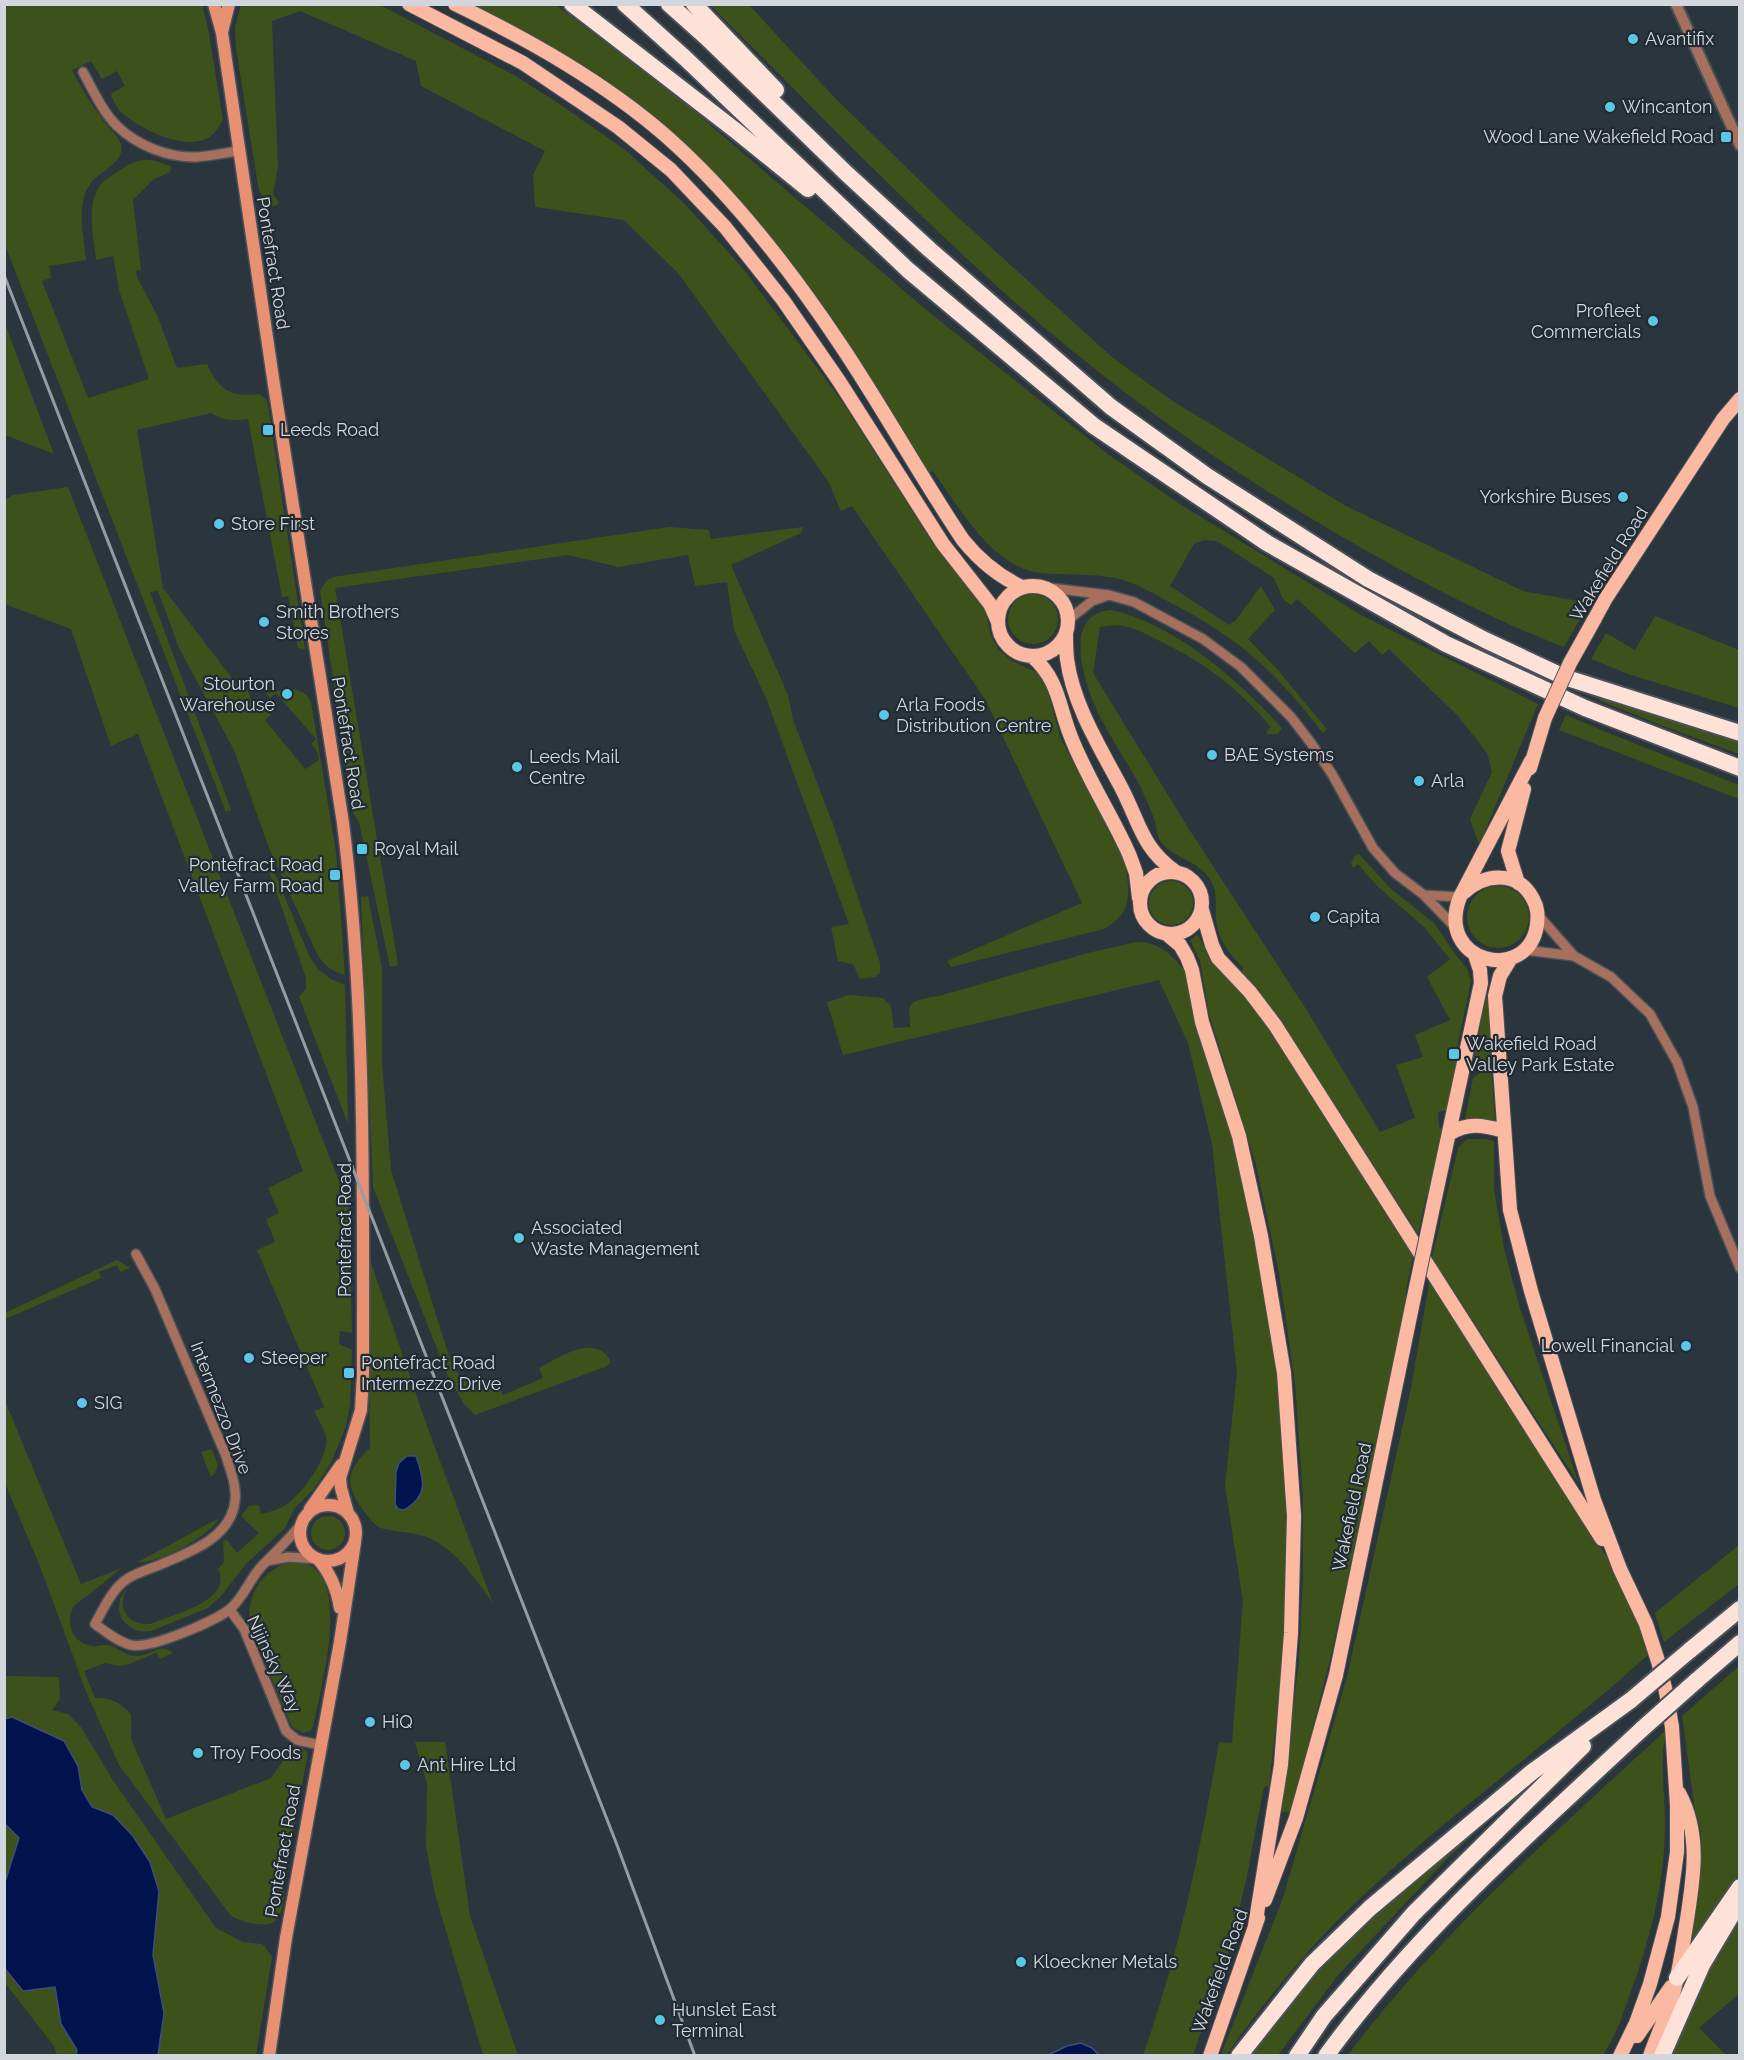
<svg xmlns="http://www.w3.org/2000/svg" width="1744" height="2060" font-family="Raleway,sans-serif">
	<rect width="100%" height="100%" fill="#2b353d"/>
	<!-- green -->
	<path fill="#3d521a" d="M 5,4 L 202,5 L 208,28 L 223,120 C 219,126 215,134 208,138 C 183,151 140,129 121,112 C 117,108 114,101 111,96 L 112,93 L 125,86 L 117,71 L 102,79 L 91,61 L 72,70 C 81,88 92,105 104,122 C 109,129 118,135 121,144 C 126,164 97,171 89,186 C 76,206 84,237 86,260 L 49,266 L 51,278 L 42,281 L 88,398 L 149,379 L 119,290 L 113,256 L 96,260 C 94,238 86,206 99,187 C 104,179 113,175 120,170 C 142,156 149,158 172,167 L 170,172 L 154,179 L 133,200 L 141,270 L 136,271 L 138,279 L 157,315 L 177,368 L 207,364 C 219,390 231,398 260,394 L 267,400 L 271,424 L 268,425 L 270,433 L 272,433 L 305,649 L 298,648 L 288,596 L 282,597 L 248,419 C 233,421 224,421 211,413 L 137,430 L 163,588 L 235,682 L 249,692 L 251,701 L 256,708 L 268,712 L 271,715 L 265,720 L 305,769 L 319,760 L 318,753 L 311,744 L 316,739 L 276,693 L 270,698 L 266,693 L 283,690 L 285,698 L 291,696 L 291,689 C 301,690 306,693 311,702 L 336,852 L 345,975 C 332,972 324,965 317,954 L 269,848 L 234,750 L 179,648 L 158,591 L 150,592 L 231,810 L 226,812 L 5,245 Z
		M 241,5 L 380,5 L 514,75 L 558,103 L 624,149 L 685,204 L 744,270 L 841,400 L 932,542 L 984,605 L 991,636 L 999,650 L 1012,661 L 1036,672 L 1043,679 L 1047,688 L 1060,737 L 1124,860 C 1130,889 1134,913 1104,929 L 951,967 L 947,961 L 1082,903 L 985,699 L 852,506 L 841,511 L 828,481 L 678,273 L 624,220 L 535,207 L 533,175 L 545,151 L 421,86 L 416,61 L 300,11 L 272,21 L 278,167 L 273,194 L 279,202 L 277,205 L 272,206 L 265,201 L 259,191 L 236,49 L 235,27 Z
		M 472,5 L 556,5 L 689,107 L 930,313 L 1109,455 L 1180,504 L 1361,615 L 1538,704 L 1479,845 L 1470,819 L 1492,772 L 1487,753 L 1458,716 L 1389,649 L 1382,655 L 1369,641 L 1355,653 L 1297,599 L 1291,605 L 1283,599 L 1274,578 L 1217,541 L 1204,540 L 1194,544 L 1170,586 L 1229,625 L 1236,620 L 1261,586 L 1275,610 L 1248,639 L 1277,669 L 1327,729 L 1323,733 C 1307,713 1290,692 1272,674 C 1243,645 1208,622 1171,603 C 1157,595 1141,586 1126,581 C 1099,572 1068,576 1040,573 C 993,568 958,506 933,471 L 929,473 L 880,393 L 815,294 L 786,256 L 739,201 L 568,59 Z
		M 710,5 L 749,5 L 833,96 L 950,210 L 1113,358 L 1174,402 L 1346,506 L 1523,591 L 1589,603 L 1564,647 C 1498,622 1435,589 1374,555 C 1240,480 1114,391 1000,289 C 899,198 806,100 710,5 Z
		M 5,324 L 54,454 L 5,435 Z
		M 68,487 L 349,1207 L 352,1333 L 340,1331 L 339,1344 L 352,1350 L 350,1404 L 346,1426 L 331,1463 L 314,1489 L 294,1509 L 285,1528 L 246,1564 L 221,1596 L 208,1608 L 151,1631 C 138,1633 130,1629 121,1618 C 117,1605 119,1597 128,1587 C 115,1605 127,1626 150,1624 C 171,1615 234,1601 218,1569 L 224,1562 L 223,1542 L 226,1539 L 237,1553 L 259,1533 L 241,1516 L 249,1506 L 259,1505 L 261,1514 C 270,1512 280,1509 287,1504 C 302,1494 330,1455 326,1437 C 324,1428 318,1419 314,1411 L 324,1407 L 257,1250 L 275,1242 L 266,1219 L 279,1213 L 268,1188 L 303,1171 L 138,734 L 111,746 L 71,629 L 5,604 L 5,500 L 13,495 Z
		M 669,527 L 709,530 L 711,539 L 803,527 L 801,533 L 731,565 L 788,695 L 793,720 L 833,824 L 880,963 L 880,973 L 875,977 L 860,979 L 853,964 L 838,961 L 831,927 L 849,924 L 766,698 L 734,630 L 727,582 L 695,586 L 688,555 L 618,567 L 568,555 L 335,588 L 398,965 L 390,967 L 359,822 L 353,813 L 320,590 L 327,580 L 333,577 Z
		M1008 619a25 25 0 1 1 50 0a25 25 0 1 1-50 0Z
		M 1111,610 C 1176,624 1239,681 1282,728 L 1278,734 L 1268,734 L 1266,732 L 1271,727 C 1240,690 1205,663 1162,642 C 1150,636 1136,628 1123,626 C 1116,624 1107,626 1100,627 L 1093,673 L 1187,826 L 1306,1009 L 1380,1132 L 1415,1118 L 1396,1065 L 1423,1057 L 1415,1035 L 1450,1020 L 1427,977 L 1450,959 L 1424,927 L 1378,887 L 1358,864 L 1353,868 L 1351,863 L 1355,856 L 1359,854 L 1390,888 L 1435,924 L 1455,954 L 1467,969 L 1471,981 L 1455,1057 L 1457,1068 L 1448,1110 L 1438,1112 L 1439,1127 L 1443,1130 L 1430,1197 L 1426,1197 L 1418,1234 L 1274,1012 L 1241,972 L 1243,968 C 1232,956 1221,944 1217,926 C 1214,909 1220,893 1209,878 C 1197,860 1175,859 1162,843 C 1157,837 1157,829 1155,822 C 1152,811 1146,799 1141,788 C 1129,764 1112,741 1100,717 C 1086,688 1059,614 1111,610 Z
		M 1655,616 L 1739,650 L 1739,708 L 1631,675 L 1591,659 L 1606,633 L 1635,650 Z
		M 1601,694 L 1739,738 L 1739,754 L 1663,726 L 1598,700 Z
		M 1566,715 L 1611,734 L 1739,785 L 1739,799 L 1559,730 Z
		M 267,865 L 277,878 L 310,958 L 319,970 L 331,979 L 345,985 L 348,1124 L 299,997 L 306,989 L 306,978 Z
		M1149 903a22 22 0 1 1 44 0a22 22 0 1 1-44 0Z
		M1467 917a31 31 0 1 1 62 0a31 31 0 1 1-62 0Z
		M 368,896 L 382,968 L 382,1063 L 391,1170 L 452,1366 C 464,1383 479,1390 499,1384 L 503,1395 L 543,1378 L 539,1368 C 559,1358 594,1333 610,1360 L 610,1363 L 605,1367 L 475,1415 L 464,1404 L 447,1374 L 373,1187 L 361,897 Z
		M 1198,934 L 1209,958 L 1254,1007 L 1272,1033 L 1414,1252 L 1405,1295 L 1408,1296 L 1332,1652 L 1291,1813 L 1280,1811 L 1299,1661 L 1303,1576 L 1303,1497 L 1295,1383 L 1279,1273 L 1256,1165 L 1209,1014 L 1200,961 L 1190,940 Z
		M 1136,942 C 1157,942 1170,952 1182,968 L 1185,967 L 1243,1174 L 1274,1337 L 1284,1436 L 1288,1551 L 1283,1660 L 1269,1787 L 1265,1786 L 1263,1791 L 1246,1881 L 1229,1951 L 1193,2055 L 1143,2055 C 1179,1954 1201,1847 1219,1742 L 1232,1743 L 1243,1601 L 1225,1486 L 1237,1373 L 1212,1144 L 1188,1043 L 1159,980 L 843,1055 L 827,1002 L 849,995 L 883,998 L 891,1006 L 894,1028 L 910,1027 C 910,1022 909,1016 909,1011 C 910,998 929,998 939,996 L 1088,953 Z
		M 1486,998 L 1490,998 L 1491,1058 L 1471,1071 Z
		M 1491,1065 L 1495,1122 L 1467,1123 L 1465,1119 L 1473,1078 Z
		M 1467,1139 L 1485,1139 L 1494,1141 L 1494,1190 L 1504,1248 L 1519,1305 L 1579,1484 L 1432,1258 L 1458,1148 Z
		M 368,1254 L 428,1429 L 493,1603 C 475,1579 456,1549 427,1537 C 412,1532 396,1532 380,1528 C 373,1524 369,1518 364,1511 C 344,1485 346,1470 370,1448 Z
		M 117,1260 L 130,1268 L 120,1272 L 117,1265 L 99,1272 L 101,1278 L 5,1319 L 5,1313 Z
		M 1430,1278 L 1606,1556 L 1628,1597 L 1650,1653 C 1547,1747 1428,1828 1331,1927 C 1293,1967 1259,2009 1227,2054 L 1223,2055 L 1222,2052 L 1283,1898 L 1347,1677 L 1411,1388 Z
		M 5,1401 L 81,1584 L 122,1568 L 74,1606 C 65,1622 71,1642 91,1646 C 97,1647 103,1644 109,1645 C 118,1647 125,1656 135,1656 C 150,1657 160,1641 173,1653 L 160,1659 L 156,1653 L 129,1664 L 119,1666 L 105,1663 L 84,1671 L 95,1698 C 110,1697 120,1702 131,1714 L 131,1739 L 166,1819 L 271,1778 L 285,1758 L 284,1755 L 300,1746 L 308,1753 C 300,1795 291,1838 285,1881 C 284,1893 285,1912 275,1921 C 265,1929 242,1922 231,1916 L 119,1765 L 87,1694 L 39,1564 L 5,1483 Z
		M 212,1449 L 218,1465 L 215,1473 L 211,1477 L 201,1452 Z
		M311 1533a17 17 0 1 1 34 0a17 17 0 1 1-34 0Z
		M 219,1518 C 211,1536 155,1565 138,1562 Z
		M 1739,1545 L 1739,1584 L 1664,1642 L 1655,1613 Z
		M 288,1562 C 296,1562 305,1561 311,1566 C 349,1590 320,1691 313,1727 L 310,1731 L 303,1733 L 292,1727 L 250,1626 C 246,1595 260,1573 288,1562 Z
		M 1739,1666 L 1739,1876 L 1694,1939 L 1690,1931 L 1695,1914 L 1700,1869 L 1701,1832 L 1695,1811 L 1682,1716 Z
		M 5,1676 L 59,1677 L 60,1699 L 52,1710 L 68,1714 L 81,1727 L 112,1779 L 216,1928 L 243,1942 L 262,1944 L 266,1948 L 272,1957 L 256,2055 L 158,2055 L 160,2039 L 159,1983 L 153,1955 L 159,1891 L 113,1815 L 92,1807 L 82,1790 L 78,1766 L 12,1718 L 5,1719 Z
		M 1667,1729 C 1658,1762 1666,1795 1665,1829 C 1664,1887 1649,1943 1629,1997 C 1622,2018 1615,2037 1603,2055 L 1347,2056 C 1439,1934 1556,1832 1667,1729 Z
		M 415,1742 L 445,1742 L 470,1916 L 518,2055 L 483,2055 L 435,1894 L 426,1847 L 427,1784 Z
		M 1507,1802 L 1445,1861 L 1339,1974 L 1278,2055 L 1247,2056 C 1274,2022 1300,1987 1330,1956 C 1385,1901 1447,1853 1507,1802 Z
		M 5,1824 L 19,1838 L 5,1882 Z
		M 1739,1913 L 1739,1994 L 1699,2028 L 1726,2055 L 1672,2056 L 1674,2045 L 1675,2011 Z
		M 4,1969 L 23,1991 L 55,1987 L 61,2024 L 77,2050 L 76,2055 L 57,2055 L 54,2046 L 5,1983 Z"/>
	<!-- water -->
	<path fill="#00134c" stroke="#3f4e78" stroke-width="1.5" d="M 407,1456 L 416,1456 C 424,1479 429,1496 404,1510 L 398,1509 L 395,1504 L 396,1472 L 399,1463 Z
		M 12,1717 L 64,1741 L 78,1766 L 82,1790 L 92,1807 L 113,1815 L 133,1836 L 150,1862 L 159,1891 L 153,1955 L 164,2013 L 158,2055 L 76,2055 L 77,2050 L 61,2024 L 55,1987 L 23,1991 L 5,1969 L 5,1882 L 19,1838 L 5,1824 L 5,1719 Z
		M 1081,2043 L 1092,2048 L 1099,2055 L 1048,2055 L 1067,2046 Z"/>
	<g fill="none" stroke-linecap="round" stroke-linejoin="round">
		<!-- minor casing -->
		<g stroke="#49525a" stroke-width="12">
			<path id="minor" d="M 83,72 C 93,90 102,111 117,126 C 138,146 169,158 197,157 C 211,156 225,153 238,151
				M 1042,587 L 1109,595 L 1134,602 L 1203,639 L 1241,667 L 1291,717 L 1311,743 L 1332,774 L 1373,848 L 1395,873 L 1424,895 L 1455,927
				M 1068,620 L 1092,601 L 1106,596
				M 1424,895 L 1460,897
				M 1525,950 L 1574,956 L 1538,915
				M 1574,956 L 1611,977 L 1650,1014 L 1677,1062 L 1693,1107 L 1710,1196 L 1740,1268
				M 136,1254 L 155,1289 L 226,1456 C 230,1470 237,1486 235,1501 C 231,1539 187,1553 157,1566 C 147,1570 136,1573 127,1579 C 112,1589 104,1608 95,1624 C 106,1632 118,1642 131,1645 C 148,1650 216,1621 230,1609 C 243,1598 249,1581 260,1568 C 274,1553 289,1540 301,1524
				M 267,1561 L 288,1557 L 317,1559
				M 230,1610 L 244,1629 L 286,1731 L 297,1740 L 320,1745"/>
		</g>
		<!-- tertiary casing -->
		<g stroke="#49525a" stroke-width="14">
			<path id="tertiary" d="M 1676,4 L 1740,145"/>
		</g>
		<!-- secondary casing -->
		<g stroke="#49525a" stroke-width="15">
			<path id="secondary" d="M 214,4 L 222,33 L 274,385 L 343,823 C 366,1006 363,1190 363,1374 L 361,1410 L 340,1478 L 341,1488 L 348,1513
				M 222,32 L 229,4
				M300 1533a28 28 0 1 1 56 0a28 28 0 1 1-56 0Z
				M 310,1509 L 341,1465
				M 318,1559 C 331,1574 337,1589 340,1608
				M 269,2056 L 286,1938 L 340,1642 L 355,1542"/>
		</g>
		<!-- primary casing -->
		<g stroke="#49525a" stroke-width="16">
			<path id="primary" d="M 409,4 L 523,63 L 618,127 L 671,170 L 725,227 L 783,300 L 839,381 L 943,544 L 990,604 L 998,622
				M 455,4 C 529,40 604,82 666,136 C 734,196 790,269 840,344 C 883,408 920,476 963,540 C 980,561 998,576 1022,587
				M998 621a35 35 0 1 1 70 0a35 35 0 1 1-70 0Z
				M 1594,620 L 1606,598 L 1723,419 L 1740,399
				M 1066,632 C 1066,641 1066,650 1067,659 C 1073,705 1101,749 1122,789 C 1140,824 1142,848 1176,872
				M 1032,656 C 1061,682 1058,708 1073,742 C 1089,781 1112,816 1129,854 L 1136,873 L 1139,898
				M 1530,768 L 1545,718
				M1140 903a31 31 0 1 1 62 0a31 31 0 1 1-62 0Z
				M 1518,883 L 1508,851 L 1524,789
				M 1463,893 C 1484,874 1517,869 1533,899 C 1538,908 1538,915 1537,925 C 1528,985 1434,963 1460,897 L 1531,761
				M 1202,910 L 1212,945 L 1218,958 L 1250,992 L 1275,1025 L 1602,1539
				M 1168,935 L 1180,945 L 1187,957 L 1192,970 L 1202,1022 L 1239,1136 L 1261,1236 L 1284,1373 L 1294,1516 L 1291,1633 L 1281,1765 L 1255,1926
				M 1511,958 L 1500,976 L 1495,996 L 1510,1210 L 1531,1291 L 1594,1500 L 1620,1569 L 1646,1624 L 1658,1661 L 1666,1692 L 1672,1727 L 1677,1805 L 1677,1852 L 1668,1917 L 1650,1984 L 1636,2023 L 1620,2056
				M 1449,1134 C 1468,1122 1483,1125 1504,1131
				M 1433,1207 L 1481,983 L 1480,970 L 1475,955
				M 1265,1900 L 1296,1818 L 1336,1675 L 1414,1297
				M 1637,2036 L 1671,1987
				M 1210,2056 L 1258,1918
				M 1650,2056 C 1656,2038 1664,2022 1670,2004 C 1678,1981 1681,1956 1685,1932 C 1692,1886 1703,1837 1679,1793"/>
		</g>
		<!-- motorway casing -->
		<g stroke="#49525a" stroke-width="20">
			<path id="motorway" d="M 572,4 L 735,130 L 808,189
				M 625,4 L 685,58 L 908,270 L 1094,426 L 1267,543 L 1446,644 L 1585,708 L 1740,768
				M 669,4 L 707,38 L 847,174 L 929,249 L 1111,407 L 1207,476 L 1368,579 L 1485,640 L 1564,677 L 1740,733
				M 694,4 L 776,90
				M 1689,1651 L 1740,1609
				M 1696,1681 L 1740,1643
				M 1677,1978 L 1740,1887
				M 1239,2056 L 1312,1964 L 1370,1908 L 1532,1772 L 1631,1700
				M 1297,2056 L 1324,2016 L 1414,1913 L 1583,1746
				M 1326,2056 C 1415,1933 1532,1832 1642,1729
				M 1662,2056 L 1702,1965 L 1740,1901"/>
		</g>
		<!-- minor -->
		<use href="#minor" stroke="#a7705d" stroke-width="9"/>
		<!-- tertiary -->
		<use href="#tertiary" stroke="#a7705d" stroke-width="10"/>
		<!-- secondary -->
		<use href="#secondary" stroke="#e79072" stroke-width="12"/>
		<!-- primary -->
		<use href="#primary" stroke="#fcb9a1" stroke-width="14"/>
		<!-- motorway -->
		<use href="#motorway" stroke="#fee2d8" stroke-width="16"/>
		<!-- rail -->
		<path stroke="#959da4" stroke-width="3" d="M 4,275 L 617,1845 L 695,2056"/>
		<!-- primary-bridge casing -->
		<g stroke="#49525a" stroke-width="16" stroke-linecap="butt">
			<path id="primary-bridge" d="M 1545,718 L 1570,663 L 1594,620
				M 1414,1297 L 1433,1207"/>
		</g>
		<!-- motorway-bridge casing -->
		<g stroke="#49525a" stroke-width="20" stroke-linecap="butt">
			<path id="motorway-bridge" d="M 1631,1700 L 1689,1651
				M 1642,1729 L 1696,1681"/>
		</g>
		<!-- primary-bridge -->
		<use href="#primary-bridge" stroke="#fcb9a1" stroke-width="14"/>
		<!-- motorway-bridge -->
		<use href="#motorway-bridge" stroke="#fee2d8" stroke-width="16"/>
	</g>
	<!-- markers -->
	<g fill="#5bc7e7" stroke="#222b33" stroke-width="2">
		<circle cx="1633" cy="39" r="6"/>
		<circle cx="1610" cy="107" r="6"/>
		<rect x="1720" y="131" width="12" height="12" rx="3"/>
		<circle cx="1653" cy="321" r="6"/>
		<rect x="262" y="424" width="12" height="12" rx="3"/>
		<circle cx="1623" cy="497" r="6"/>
		<circle cx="219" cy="524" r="6"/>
		<circle cx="264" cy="622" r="6"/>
		<circle cx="287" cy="694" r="6"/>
		<circle cx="884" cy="715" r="6"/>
		<circle cx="1212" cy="755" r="6"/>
		<circle cx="517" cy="767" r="6"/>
		<circle cx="1419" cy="781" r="6"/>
		<rect x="356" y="843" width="12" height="12" rx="3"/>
		<rect x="329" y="869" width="12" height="12" rx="3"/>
		<circle cx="1315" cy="917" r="6"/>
		<rect x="1448" y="1048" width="12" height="12" rx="3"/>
		<circle cx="519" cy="1238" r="6"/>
		<circle cx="1686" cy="1346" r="6"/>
		<circle cx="249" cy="1358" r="6"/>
		<rect x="343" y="1367" width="12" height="12" rx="3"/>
		<circle cx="82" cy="1403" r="6"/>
		<circle cx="370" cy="1722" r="6"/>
		<circle cx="198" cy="1753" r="6"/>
		<circle cx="405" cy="1765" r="6"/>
		<circle cx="1021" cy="1962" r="6"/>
		<circle cx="660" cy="2020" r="6"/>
	</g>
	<g text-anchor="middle" stroke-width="4.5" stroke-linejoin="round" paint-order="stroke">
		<!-- poi labels -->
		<g font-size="18" fill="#d1d7dd" stroke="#222b33" text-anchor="start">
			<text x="1645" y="45">Avantifix</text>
			<text x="1622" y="113">Wincanton</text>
			<text x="1714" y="143" text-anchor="end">Wood Lane Wakefield Road</text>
			<text x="1641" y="317" text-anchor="end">Profleet<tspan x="1641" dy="21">Commercials</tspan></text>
			<text x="280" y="436">Leeds Road</text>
			<text x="1611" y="503" text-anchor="end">Yorkshire Buses</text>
			<text x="231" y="530">Store First</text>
			<text x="276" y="618">Smith Brothers<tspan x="276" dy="21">Stores</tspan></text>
			<text x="275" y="690" text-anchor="end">Stourton<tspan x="275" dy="21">Warehouse</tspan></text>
			<text x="896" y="711">Arla Foods<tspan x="896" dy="21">Distribution Centre</tspan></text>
			<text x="1224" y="761">BAE Systems</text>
			<text x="529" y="763">Leeds Mail<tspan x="529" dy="21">Centre</tspan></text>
			<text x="1431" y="787">Arla</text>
			<text x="374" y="855">Royal Mail</text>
			<text x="323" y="871" text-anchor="end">Pontefract Road<tspan x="323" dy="21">Valley Farm Road</tspan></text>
			<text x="1327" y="923">Capita</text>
			<text x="1466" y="1050">Wakefield Road<tspan x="1466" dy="21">Valley Park Estate</tspan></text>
			<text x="531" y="1234">Associated<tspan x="531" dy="21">Waste Management</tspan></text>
			<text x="1674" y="1352" text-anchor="end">Lowell Financial</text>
			<text x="261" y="1364">Steeper</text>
			<text x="361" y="1369">Pontefract Road<tspan x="361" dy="21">Intermezzo Drive</tspan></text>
			<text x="94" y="1409">SIG</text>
			<text x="382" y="1728">HiQ</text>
			<text x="210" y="1759">Troy Foods</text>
			<text x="417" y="1771">Ant Hire Ltd</text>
			<text x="1033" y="1968">Kloeckner Metals</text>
			<text x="672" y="2016">Hunslet East<tspan x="672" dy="21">Terminal</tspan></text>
		</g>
		<!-- street labels -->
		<g font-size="18" fill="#d1d7dd" stroke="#222b33">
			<text transform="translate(273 263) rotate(81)" y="6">Pontefract Road</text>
			<text transform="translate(1609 564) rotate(-58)" y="6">Wakefield Road</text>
			<text transform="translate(348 743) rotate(81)" y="6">Pontefract Road</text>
			<text transform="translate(345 1230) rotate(-90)" y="6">Pontefract Road</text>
			<text transform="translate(221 1408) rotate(69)" y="6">Intermezzo Drive</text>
			<text transform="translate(1352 1507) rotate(-78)" y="6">Wakefield Road</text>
			<text transform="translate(274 1664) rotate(65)" y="6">Nijinsky Way</text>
			<text transform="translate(283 1851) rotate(-80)" y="6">Pontefract Road</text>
			<text transform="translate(1220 1971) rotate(-70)" y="6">Wakefield Road</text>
		</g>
	</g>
	<!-- border -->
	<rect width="1744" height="2060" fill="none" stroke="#d1d7dd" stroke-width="12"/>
</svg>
